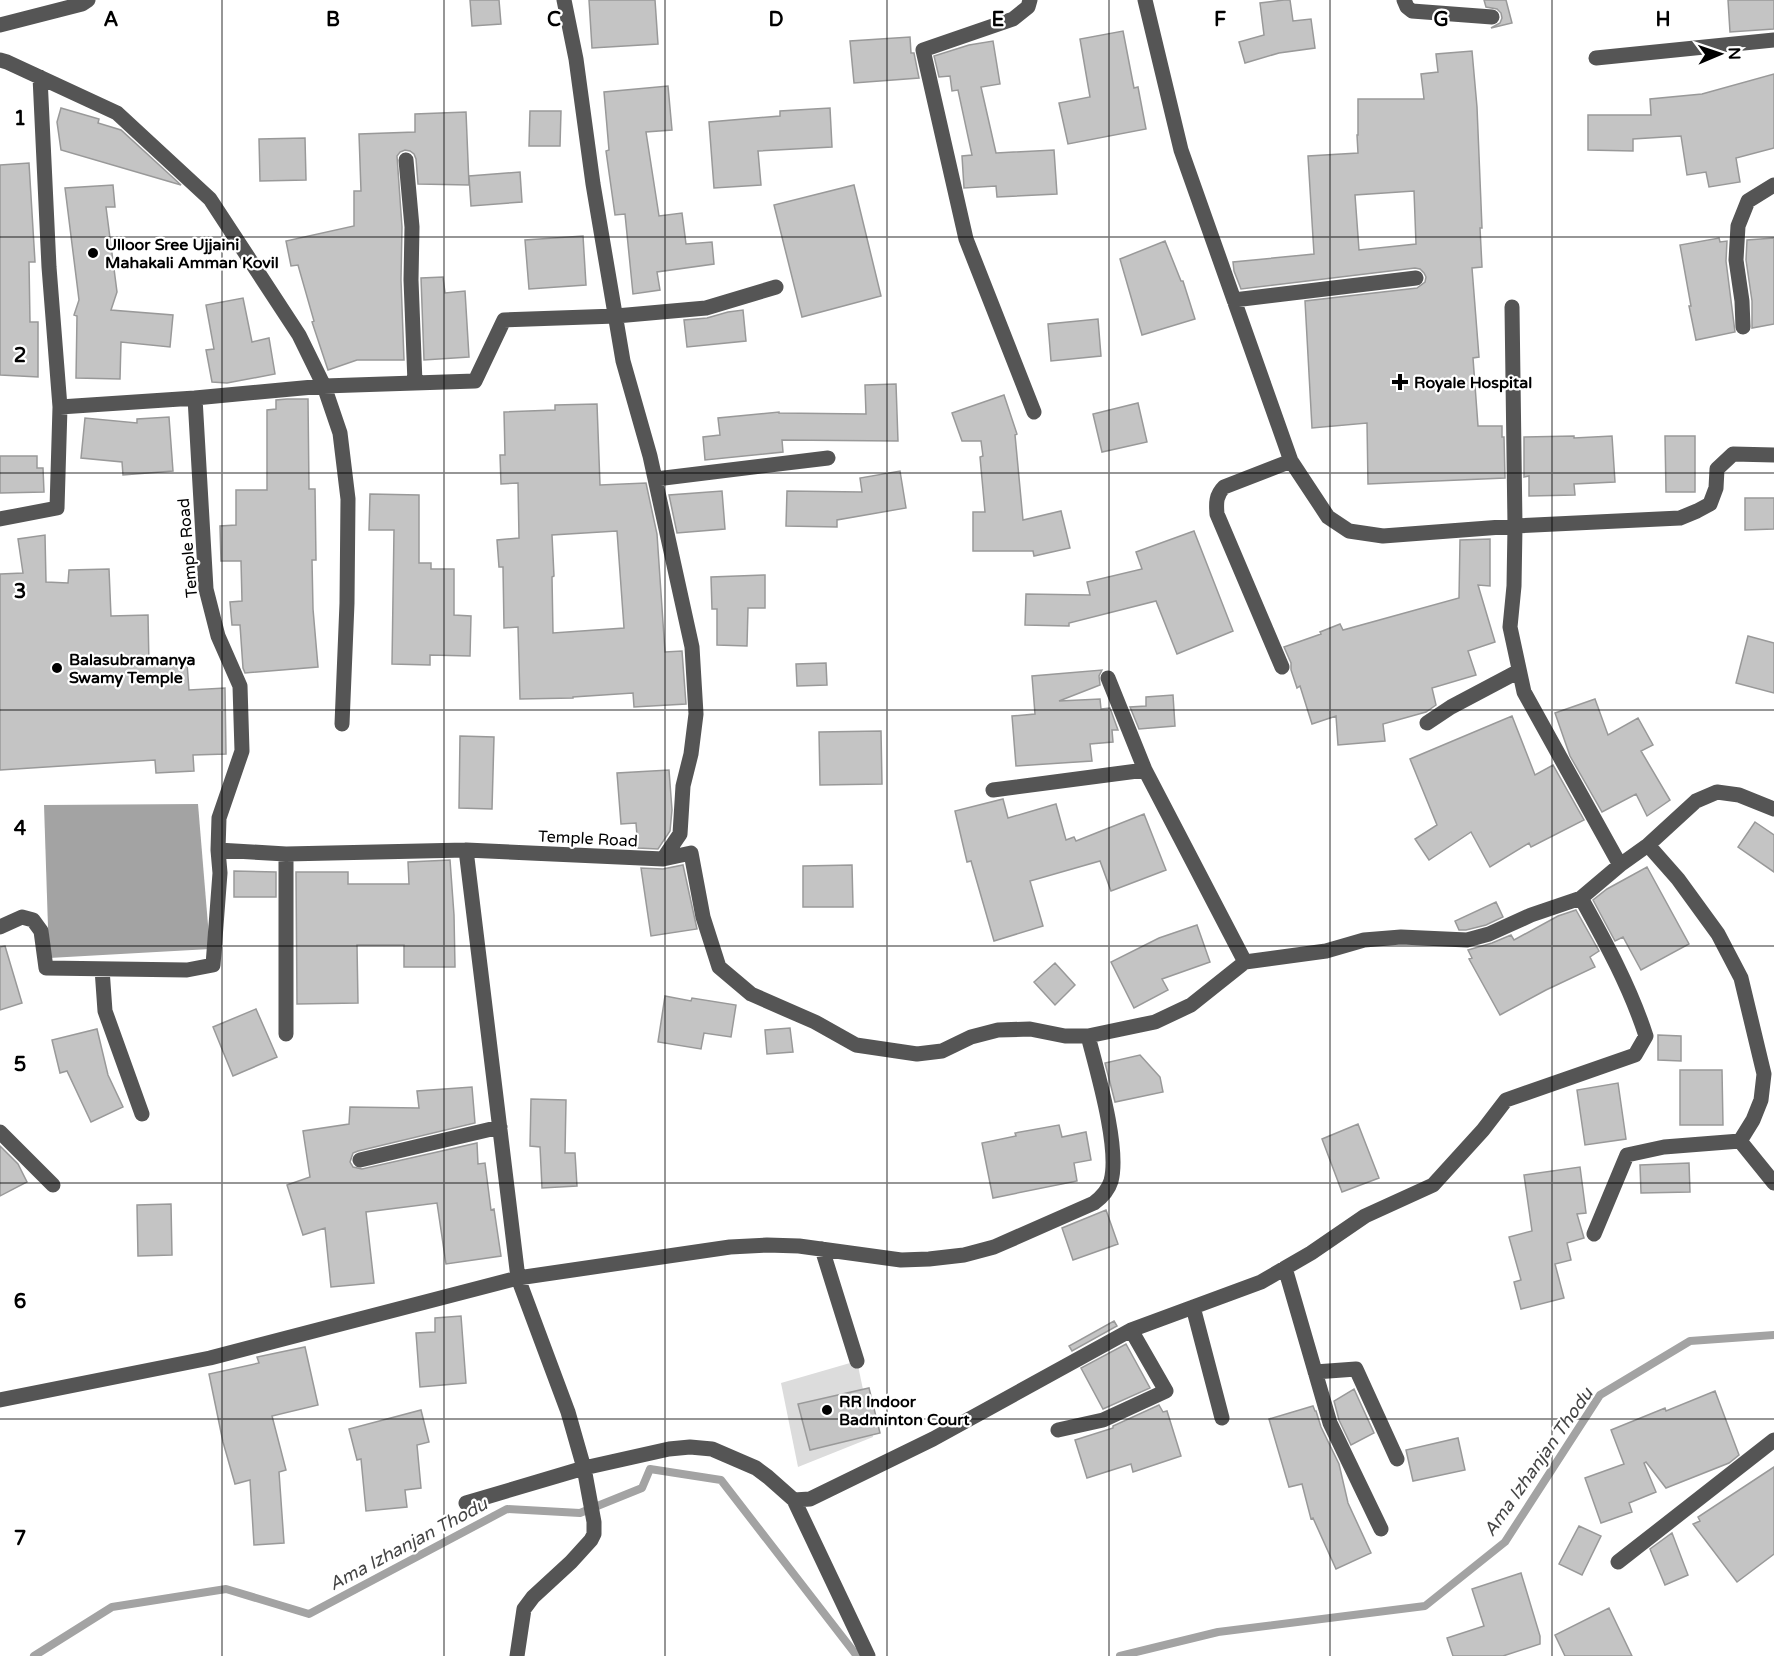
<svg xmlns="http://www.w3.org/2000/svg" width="1774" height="1656" font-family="'Varela Round',sans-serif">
	<rect width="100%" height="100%" fill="#fff"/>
	<!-- green -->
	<path fill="#dcdcdc" d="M 857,1361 L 873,1437 L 798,1467 L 781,1383 Z"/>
	<!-- water -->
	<path fill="#a3a3a3" d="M 198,804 L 210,949 L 49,958 L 44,805 Z"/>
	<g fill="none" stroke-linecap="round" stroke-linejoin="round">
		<!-- stream -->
		<path stroke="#a3a3a3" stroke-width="8" d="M 34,1656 L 112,1607 L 226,1589 L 309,1614 L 507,1509 L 580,1513 L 642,1488 L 650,1469 L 721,1480 L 857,1656
			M 1120,1656 L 1218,1632 L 1425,1606 L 1505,1542 L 1600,1395 L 1690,1341 L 1774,1335"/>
	</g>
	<!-- building -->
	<path fill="#c4c4c4" stroke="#999" stroke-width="1.5" fill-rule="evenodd" d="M 470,0 L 499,0 L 501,24 L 472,26 Z
		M 589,0 L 655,0 L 658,44 L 592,48 Z
		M 1284,0 L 1290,0 L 1293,21 L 1311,19 L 1315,48 L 1279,53 L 1245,63 L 1239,42 L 1264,35 L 1260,3 Z
		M 1484,0 L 1506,0 L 1512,23 L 1491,28 L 1500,23 L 1502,18 L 1501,13 L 1497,9 L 1486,7 Z
		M 1728,0 L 1774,0 L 1774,29 L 1730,32 Z
		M 1123,31 L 1134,88 L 1138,87 L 1146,129 L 1068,144 L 1059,103 L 1090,97 L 1080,39 Z
		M 910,37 L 911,53 L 914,53 L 919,78 L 854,83 L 850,41 Z
		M 993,41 L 1000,84 L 981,87 L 996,153 L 1054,150 L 1057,194 L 997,197 L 996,186 L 964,188 L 962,156 L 972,155 L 958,90 L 952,91 L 950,76 L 939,77 L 934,56 L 969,45 Z
		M 1472,51 L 1477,107 L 1482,228 L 1480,228 L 1482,267 L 1472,268 L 1479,357 L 1473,358 L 1478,426 L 1502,426 L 1502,437 L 1504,437 L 1505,478 L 1368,484 L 1367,423 L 1312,428 L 1305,301 L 1417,288 L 1425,282 L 1426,277 L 1424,273 L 1420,269 L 1415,268 L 1241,289 L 1234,271 L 1233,262 L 1314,254 L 1308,156 L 1358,153 L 1357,135 L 1358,135 L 1358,99 L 1424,99 L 1421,74 L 1438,72 L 1436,54 ZM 1414,191 L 1416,244 L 1359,250 L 1355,195 Z
		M 1774,74 L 1774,148 L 1736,158 L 1740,182 L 1709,187 L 1706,172 L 1687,175 L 1681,136 L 1633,139 L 1633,151 L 1588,150 L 1588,115 L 1651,115 L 1650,99 L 1702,94 Z
		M 668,86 L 672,130 L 646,132 L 659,216 L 682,213 L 686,244 L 712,242 L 714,264 L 657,272 L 660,290 L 633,294 L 625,214 L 615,215 L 606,151 L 609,150 L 604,92 Z
		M 61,108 L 99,119 L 98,123 L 121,130 L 181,185 L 61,150 L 57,122 Z
		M 830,108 L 832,147 L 758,151 L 761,185 L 714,188 L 709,122 L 780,116 L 780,111 Z
		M 530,111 L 561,111 L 560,146 L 529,146 Z
		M 466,112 L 469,185 L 418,184 L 416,159 L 414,154 L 410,151 L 405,150 L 400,152 L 397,156 L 402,227 L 401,280 L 404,360 L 357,360 L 328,370 L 312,322 L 314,321 L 298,265 L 291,266 L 286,241 L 354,226 L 354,191 L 361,191 L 359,134 L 415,132 L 415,114 Z
		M 305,138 L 306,180 L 260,181 L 259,139 Z
		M 29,163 L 35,262 L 29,262 L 30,322 L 38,322 L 38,377 L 0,375 L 0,165 Z
		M 520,172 L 522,202 L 471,206 L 469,176 Z
		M 113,185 L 115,207 L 106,207 L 117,292 L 111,310 L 173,315 L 170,347 L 121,342 L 120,379 L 76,378 L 77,316 L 74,315 L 79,300 L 65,188 Z
		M 854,185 L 881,296 L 802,317 L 774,205 Z
		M 583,236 L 586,285 L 529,289 L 525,240 Z
		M 1719,238 L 1720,242 L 1727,241 L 1726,261 L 1735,332 L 1696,340 L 1689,306 L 1691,306 L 1680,245 Z
		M 1774,238 L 1774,324 L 1752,328 L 1752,301 L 1746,260 L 1747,240 Z
		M 1165,241 L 1181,281 L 1183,281 L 1195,319 L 1142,335 L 1120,259 Z
		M 443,277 L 445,293 L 465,291 L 469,357 L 424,360 L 421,278 Z
		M 243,298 L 252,342 L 269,338 L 275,374 L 227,383 L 212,382 L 206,350 L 214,349 L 206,305 Z
		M 743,310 L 746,341 L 687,347 L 684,320 L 707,318 L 728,312 Z
		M 1098,319 L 1101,356 L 1051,361 L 1048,324 Z
		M 896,384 L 898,441 L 782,440 L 783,452 L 705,460 L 703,437 L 720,435 L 718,418 L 779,412 L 779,413 L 866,414 L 865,385 Z
		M 1004,395 L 1017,434 L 1015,435 L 1023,520 L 1061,511 L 1070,548 L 1034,556 L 1033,551 L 973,551 L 973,512 L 985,512 L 980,457 L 983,456 L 981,441 L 962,441 L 952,413 Z
		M 287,399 L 308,399 L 309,489 L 315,489 L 316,560 L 312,560 L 313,609 L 318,667 L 245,673 L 243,668 L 240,625 L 232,625 L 230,602 L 242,601 L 241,561 L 221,561 L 220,526 L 236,525 L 236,490 L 267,490 L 267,410 L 276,409 L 276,400 Z
		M 1138,403 L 1147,442 L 1102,452 L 1093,414 Z
		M 597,404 L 600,485 L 646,483 L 657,534 L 665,652 L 682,651 L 686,704 L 634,707 L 633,693 L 573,697 L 573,698 L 520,699 L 518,627 L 504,628 L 503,567 L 499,567 L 497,540 L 519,538 L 518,483 L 501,484 L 500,455 L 505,455 L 504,412 L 555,410 L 555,405 ZM 617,531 L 624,628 L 553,633 L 552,577 L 554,576 L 552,535 Z
		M 169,417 L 173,471 L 123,475 L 122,462 L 81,458 L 85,418 L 137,423 L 137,419 Z
		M 1574,436 L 1574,438 L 1612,436 L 1615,482 L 1574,484 L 1575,495 L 1529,496 L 1529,476 L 1524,477 L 1524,437 Z
		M 1665,436 L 1695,436 L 1695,492 L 1666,492 Z
		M 0,456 L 37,456 L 37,468 L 43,468 L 44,492 L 0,493 Z
		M 900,471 L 906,508 L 837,520 L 837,527 L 786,526 L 787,491 L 862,492 L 860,478 Z
		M 722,491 L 725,529 L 677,533 L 669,495 Z
		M 370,494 L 419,495 L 419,563 L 431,563 L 431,569 L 454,569 L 454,615 L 471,616 L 470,656 L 430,655 L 430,665 L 392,664 L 394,530 L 369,530 Z
		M 1745,498 L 1774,498 L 1774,529 L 1745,530 Z
		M 1194,531 L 1233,631 L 1177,654 L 1156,601 L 1069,623 L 1069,626 L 1025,625 L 1026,594 L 1090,595 L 1087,582 L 1142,569 L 1136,552 Z
		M 45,535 L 46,582 L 68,583 L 69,570 L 109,569 L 111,616 L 148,615 L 149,666 L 187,663 L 189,690 L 225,688 L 226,754 L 193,755 L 194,771 L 156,773 L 155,760 L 0,770 L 0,574 L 23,573 L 18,539 Z
		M 1490,539 L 1490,586 L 1478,585 L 1495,642 L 1468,651 L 1476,675 L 1432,688 L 1436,705 L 1426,712 L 1383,724 L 1385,741 L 1338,745 L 1336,716 L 1312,724 L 1300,686 L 1297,688 L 1291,670 L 1291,663 L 1284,647 L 1321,634 L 1320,632 L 1340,624 L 1343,630 L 1459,598 L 1460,540 Z
		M 765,575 L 765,608 L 748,608 L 747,646 L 717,645 L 717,609 L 712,609 L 711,577 Z
		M 1748,636 L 1774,643 L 1774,693 L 1736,683 Z
		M 826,663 L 827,685 L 797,686 L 796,664 Z
		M 1102,670 L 1099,676 L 1100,685 L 1059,701 L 1100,699 L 1101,709 L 1110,708 L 1118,730 L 1112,730 L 1113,742 L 1090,744 L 1092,761 L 1016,766 L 1012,716 L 1035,714 L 1032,676 Z
		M 1173,695 L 1175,726 L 1139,729 L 1130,707 L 1146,706 L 1146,697 Z
		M 1595,699 L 1608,735 L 1638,718 L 1653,745 L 1641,751 L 1670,800 L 1647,816 L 1636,794 L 1602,812 L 1570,756 L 1555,713 Z
		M 1512,716 L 1535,775 L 1553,765 L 1584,820 L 1531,847 L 1529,843 L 1490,867 L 1471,832 L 1429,860 L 1415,839 L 1437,825 L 1410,759 Z
		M 881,731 L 882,784 L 820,785 L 819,732 Z
		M 460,736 L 494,737 L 492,809 L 459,808 Z
		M 669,770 L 672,810 L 670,831 L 658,849 L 638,848 L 636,823 L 621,824 L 617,773 Z
		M 1003,799 L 1008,818 L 1056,804 L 1066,840 L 1074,837 L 1076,841 L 1144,814 L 1166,870 L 1111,891 L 1100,861 L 1030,881 L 1043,926 L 994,941 L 971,861 L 967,862 L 955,811 Z
		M 1755,822 L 1774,835 L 1774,872 L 1738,847 Z
		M 450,860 L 454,915 L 455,967 L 404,967 L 404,945 L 357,945 L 358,1003 L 297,1004 L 296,872 L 348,872 L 348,884 L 409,884 L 408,862 Z
		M 683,865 L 697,929 L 651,936 L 641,868 L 663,869 Z
		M 852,865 L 853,907 L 803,907 L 803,866 Z
		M 1647,867 L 1689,944 L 1641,970 L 1623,937 L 1615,941 L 1593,900 L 1607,889 Z
		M 234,871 L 276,872 L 276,897 L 234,897 Z
		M 1496,902 L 1503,917 L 1486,925 L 1466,930 L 1459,930 L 1455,921 Z
		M 1576,910 L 1599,951 L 1590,957 L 1595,967 L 1546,990 L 1500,1015 L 1469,959 L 1472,958 L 1468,950 L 1492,943 L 1511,935 L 1514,940 L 1558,916 Z
		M 1197,925 L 1210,962 L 1162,979 L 1168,990 L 1134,1008 L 1111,962 L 1159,938 Z
		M 5,946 L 22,1003 L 0,1010 L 0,947 Z
		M 1055,963 L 1075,985 L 1055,1005 L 1034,982 Z
		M 665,996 L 691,1001 L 692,998 L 736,1005 L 731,1037 L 704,1033 L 701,1049 L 658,1042 Z
		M 256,1009 L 277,1057 L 233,1076 L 213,1027 Z
		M 790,1028 L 793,1052 L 767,1054 L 765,1030 Z
		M 97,1029 L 108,1075 L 123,1107 L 91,1122 L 67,1071 L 60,1073 L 52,1040 Z
		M 1658,1035 L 1681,1036 L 1681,1061 L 1658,1060 Z
		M 1140,1055 L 1160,1077 L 1163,1092 L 1115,1102 L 1105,1063 Z
		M 1680,1070 L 1722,1070 L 1723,1125 L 1680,1125 Z
		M 1618,1083 L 1626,1139 L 1585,1145 L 1577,1090 Z
		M 472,1087 L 475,1123 L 358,1151 L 353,1153 L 350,1162 L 353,1167 L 362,1169 L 477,1143 L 478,1164 L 485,1163 L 491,1210 L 494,1209 L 501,1256 L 446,1264 L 437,1203 L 366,1212 L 374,1283 L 331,1287 L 325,1228 L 303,1235 L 287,1185 L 310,1177 L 303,1131 L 349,1124 L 350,1107 L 419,1108 L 417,1091 Z
		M 531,1099 L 566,1100 L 565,1153 L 575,1153 L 577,1186 L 542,1188 L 540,1147 L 530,1146 Z
		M 1358,1124 L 1379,1178 L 1342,1192 L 1322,1139 Z
		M 1059,1125 L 1062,1137 L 1086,1132 L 1091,1160 L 1074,1163 L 1077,1181 L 993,1198 L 982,1143 L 1016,1136 L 1015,1133 Z
		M 0,1146 L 18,1164 L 27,1182 L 0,1196 Z
		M 1689,1163 L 1690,1192 L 1641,1193 L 1640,1165 Z
		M 1580,1167 L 1586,1213 L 1577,1214 L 1584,1238 L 1567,1243 L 1571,1260 L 1555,1264 L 1564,1298 L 1521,1309 L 1514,1282 L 1521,1280 L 1509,1237 L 1532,1231 L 1524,1175 Z
		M 171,1204 L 172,1255 L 138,1256 L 137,1205 Z
		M 1106,1210 L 1118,1244 L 1073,1260 L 1062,1228 Z
		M 461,1316 L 466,1383 L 420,1387 L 416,1333 L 435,1332 L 435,1318 Z
		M 1114,1321 L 1117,1326 L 1072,1351 L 1069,1346 Z
		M 1126,1344 L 1150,1388 L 1103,1409 L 1081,1368 Z
		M 305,1347 L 318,1405 L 272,1416 L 286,1470 L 279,1472 L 284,1543 L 254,1545 L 250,1480 L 235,1484 L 223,1442 L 209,1374 L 259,1363 L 257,1357 Z
		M 869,1388 L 880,1433 L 810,1450 L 798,1404 Z
		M 1354,1389 L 1374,1433 L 1351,1445 L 1339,1420 L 1334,1401 Z
		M 1715,1391 L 1739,1455 L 1729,1463 L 1666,1488 L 1646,1462 L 1644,1463 L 1656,1492 L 1629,1503 L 1632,1512 L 1601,1523 L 1585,1478 L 1624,1464 L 1611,1430 L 1665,1408 L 1666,1411 Z
		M 1159,1405 L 1163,1412 L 1167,1411 L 1181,1456 L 1133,1472 L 1131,1464 L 1087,1478 L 1075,1440 L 1113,1428 L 1113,1426 Z
		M 1313,1406 L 1315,1411 L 1316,1411 L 1321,1427 L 1339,1464 L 1348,1503 L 1371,1553 L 1336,1569 L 1313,1518 L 1311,1519 L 1302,1484 L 1289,1487 L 1269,1419 Z
		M 421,1410 L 429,1442 L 417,1445 L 421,1488 L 405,1490 L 407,1507 L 366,1511 L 361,1459 L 357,1460 L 349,1429 Z
		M 1458,1438 L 1465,1470 L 1413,1481 L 1406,1450 Z
		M 1774,1467 L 1774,1554 L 1737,1582 L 1693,1524 L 1700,1521 L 1698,1517 Z
		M 1579,1526 L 1601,1536 L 1582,1575 L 1559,1564 Z
		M 1672,1533 L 1688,1575 L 1665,1585 L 1650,1549 Z
		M 1521,1573 L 1540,1636 L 1540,1644 L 1503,1656 L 1453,1656 L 1447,1638 L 1484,1626 L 1472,1589 Z
		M 1609,1608 L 1632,1656 L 1565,1656 L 1555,1635 Z"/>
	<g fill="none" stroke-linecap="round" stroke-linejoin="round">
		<!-- minor -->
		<path stroke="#555" stroke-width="15" d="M 564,0 L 576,59 L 593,184 L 623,361 L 650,456 L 692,647 L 696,714 L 691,754 L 683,786 L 680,834 L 663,859 L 691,853 L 703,917 L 719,967 L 751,994 L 815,1022 L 856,1045 L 917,1054 L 942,1051 L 971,1037 L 998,1030 L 1030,1029 L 1065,1036 L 1088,1036 L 1155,1022 L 1191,1005 L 1245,962 L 1326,951 L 1364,940 L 1401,937 L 1467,940 L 1489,934 L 1531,915 L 1581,898 L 1620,865
			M 1030,0 L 1028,7 L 1013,19 L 923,50 L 966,239 L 1034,412
			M 1145,0 L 1181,150 L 1291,461 L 1328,517 L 1349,531 L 1383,536 L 1515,526 L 1514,586 L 1510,627 L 1524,692 L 1620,865 L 1648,845 L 1696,801 L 1717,792 L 1739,795 L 1774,809
			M 1404,0 L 1407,7 L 1412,11 L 1492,17
			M 0,25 L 82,4 L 88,0
			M 1596,58 L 1774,40
			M 0,60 L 7,62 L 117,113 L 210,199 L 299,335 L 324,386 L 340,433 L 348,499 L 347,603 L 342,724
			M 40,77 L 49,267 L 60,407 L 195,398 L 206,589 L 218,636 L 240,686 L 242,751 L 219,818 L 218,850 L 286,854 L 466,850 L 663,859
			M 406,160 L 412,227 L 411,280 L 415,383
			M 1234,300 L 1416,278
			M 1512,307 L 1515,526 L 1680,518 L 1697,511 L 1710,504 L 1716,488 L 1717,469 L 1733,454 L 1774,455
			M 1743,327 L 1742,301 L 1736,260 L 1738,226 L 1748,201 L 1774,185
			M 195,398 L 324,386 L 475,381 L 504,320 L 616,316 L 706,308 L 776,287
			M 656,479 L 828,458
			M 0,519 L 57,508 L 60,407
			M 1282,667 L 1217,514 C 1216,503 1216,495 1224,487 L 1291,461
			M 1108,678 L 1145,770 L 1245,962
			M 1427,723 L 1451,707 L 1519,671
			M 993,790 L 1145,770
			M 466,850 L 518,1278 L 568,1412 L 584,1468 L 594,1522 L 594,1534 L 591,1540 L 571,1562 L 533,1597 L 524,1609 L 517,1656
			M 0,927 L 22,917 L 33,920 L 41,931 L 46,968 L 187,970 L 213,965 L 220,873 L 218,850
			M 102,969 L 105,1011 L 142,1114
			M 286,1034 L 286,854
			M 0,1132 L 53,1185
			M 1740,1141 L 1774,1183
			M 360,1160 L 500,1127
			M 1594,1234 L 1627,1155 L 1664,1147 L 1740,1141 L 1753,1120 L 1761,1100 L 1764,1074 L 1741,978 L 1718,934 L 1678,879 L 1648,845
			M 822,1249 L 857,1361
			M 1285,1268 L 1330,1423 L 1381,1529
			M 1193,1307 L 1222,1418
			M 1315,1372 L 1356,1369 L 1397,1459
			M 0,1400 L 210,1358 L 518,1278 L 730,1247 L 767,1245 L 799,1246 L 901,1260 L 929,1259 L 964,1255 L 994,1247 L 1094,1203 C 1102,1197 1108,1191 1111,1181 C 1120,1148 1097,1071 1088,1036
			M 1058,1430 L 1103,1420 L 1166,1391 L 1131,1330
			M 794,1500 L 868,1656
			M 466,1503 L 584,1468 L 669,1449 L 690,1447 L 712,1449 L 756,1468 L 768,1477 L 794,1500 L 810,1499 L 933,1439 L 1131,1330 L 1261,1282 L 1311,1253 L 1365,1216 L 1433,1185 L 1483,1130 L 1506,1100 L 1635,1055 L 1646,1036 C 1630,987 1606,943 1581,898
			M 1618,1562 L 1774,1440"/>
	</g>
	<!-- grid -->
	<path fill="none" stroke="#000" stroke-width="1.5" stroke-opacity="0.55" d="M 222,0 L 222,1656M 444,0 L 444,1656M 665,0 L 665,1656M 887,0 L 887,1656M 1109,0 L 1109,1656M 1330,0 L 1330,1656M 1552,0 L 1552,1656M 0,237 L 1774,237M 0,473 L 1774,473M 0,710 L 1774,710M 0,946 L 1774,946M 0,1183 L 1774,1183M 0,1419 L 1774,1419"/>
	<!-- markers -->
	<g fill="#000" stroke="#fff" stroke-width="2">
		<circle cx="93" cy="253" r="6"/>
		<path d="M1397 373h6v6h6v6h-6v6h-6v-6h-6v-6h6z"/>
		<circle cx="57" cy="668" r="6"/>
		<circle cx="827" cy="1410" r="6"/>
	</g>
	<g text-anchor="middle" stroke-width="4.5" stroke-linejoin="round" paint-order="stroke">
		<!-- poi labels -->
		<g font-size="16" font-weight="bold" fill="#000" stroke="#fff" text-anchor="start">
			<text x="105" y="250">Ulloor Sree Ujjaini<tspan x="105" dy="18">Mahakali Amman Kovil</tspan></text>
			<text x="1414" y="388">Royale Hospital</text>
			<text x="69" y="665">Balasubramanya<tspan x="69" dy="18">Swamy Temple</tspan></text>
			<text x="839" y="1407">RR Indoor<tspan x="839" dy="18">Badminton Court</tspan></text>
		</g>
		<!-- street labels -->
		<g font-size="16" fill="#000" stroke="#fff">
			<text transform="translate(187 548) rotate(-95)" y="6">Temple Road</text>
			<text transform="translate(588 838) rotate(3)" y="6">Temple Road</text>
		</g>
		<!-- water labels -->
		<g font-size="18" font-style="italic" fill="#444" stroke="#fff">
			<text transform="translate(1538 1462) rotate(-55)" y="6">Ama Izhanjan Thodu</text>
			<text transform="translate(408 1544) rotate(-28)" y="6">Ama Izhanjan Thodu</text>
		</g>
	</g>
	<g font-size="20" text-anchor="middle" font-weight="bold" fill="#000" stroke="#fff" stroke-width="4.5" stroke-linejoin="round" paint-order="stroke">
		<text x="111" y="26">A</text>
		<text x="333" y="26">B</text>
		<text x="554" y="26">C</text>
		<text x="776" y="26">D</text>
		<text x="998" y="26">E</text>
		<text x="1220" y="26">F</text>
		<text x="1441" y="26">G</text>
		<text x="1663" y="26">H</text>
		<text x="20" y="125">1</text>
		<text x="20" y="362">2</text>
		<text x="20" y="598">3</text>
		<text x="20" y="835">4</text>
		<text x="20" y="1071">5</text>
		<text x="20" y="1308">6</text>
		<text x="20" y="1545">7</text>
	</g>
	<!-- north arrow -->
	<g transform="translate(1720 54) rotate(88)" stroke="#ffffff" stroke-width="4.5" paint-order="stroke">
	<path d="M0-4.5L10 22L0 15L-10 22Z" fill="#000000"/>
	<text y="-9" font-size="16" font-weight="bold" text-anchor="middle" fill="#000000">N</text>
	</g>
</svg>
